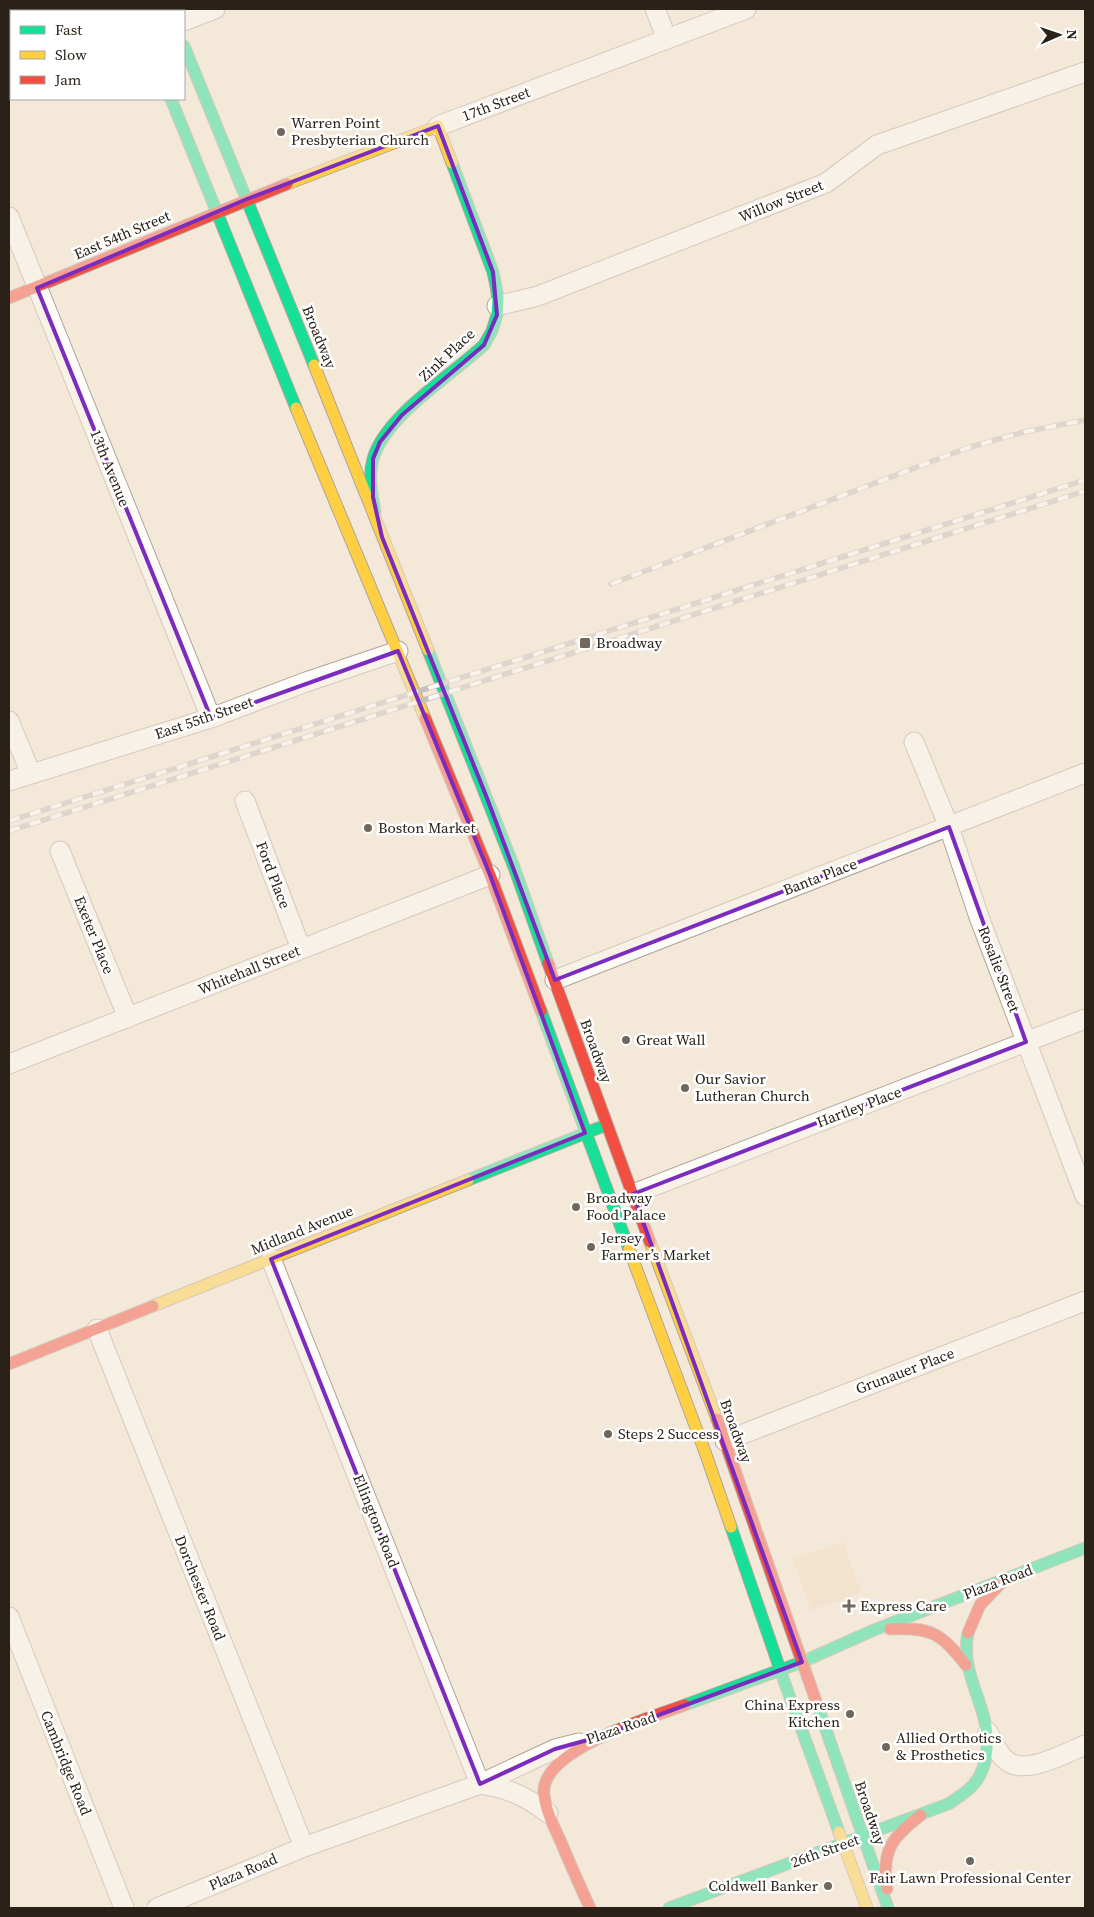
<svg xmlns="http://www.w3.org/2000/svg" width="1094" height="1917" font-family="'Source Serif 4',serif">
	<rect width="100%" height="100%" fill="#f4e8d9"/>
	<!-- green -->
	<path fill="#f2dcbf" d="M 843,1542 L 861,1593 L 811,1610 L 793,1559 Z"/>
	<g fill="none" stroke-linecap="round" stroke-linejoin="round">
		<!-- street casing -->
		<g stroke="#afa69b" stroke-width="21">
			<path id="street" d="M 655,9 L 667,39
				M 184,21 L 215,9
				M 438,126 L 746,9
				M 9,217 L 211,718
				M 497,306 L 538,296 L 826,183 L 877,145 L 1085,72
				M 9,721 L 31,774
				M 914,742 L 949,827 L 979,917 L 1085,1196
				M 9,781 L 211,718 L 306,682 L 398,651
				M 245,801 L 301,949
				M 60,851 L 128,1018
				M 555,980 L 1085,773
				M 9,1064 L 490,875
				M 633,1194 L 1085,1019
				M 271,1259 L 480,1784
				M 97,1329 L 304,1847
				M 725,1441 L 1085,1301
				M 9,1617 L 124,1908
				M 988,1732 C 993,1742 999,1757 1010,1763 C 1030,1773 1066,1753 1085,1745
				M 480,1784 C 508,1788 525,1796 548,1813
				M 157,1908 L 304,1847 L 480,1784 L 555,1749 L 579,1743"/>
		</g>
		<!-- fast casing -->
		<g stroke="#afa69b" stroke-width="13">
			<path id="fast" d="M 134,9 L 135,11
				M 169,9 L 170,11
				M 184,46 L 314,365
				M 171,99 L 296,408
				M 375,512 C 372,495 368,476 373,459 C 385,416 452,375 484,345 L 492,331 L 497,315 L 498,299 L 496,286 L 493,272 L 452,163
				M 428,650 L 514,867 L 548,963
				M 541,1011 L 629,1249
				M 468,1180 L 606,1125
				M 731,1527 L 784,1681 L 839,1832
				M 817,1704 L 888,1908
				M 685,1705 L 802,1662 L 874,1630 L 1085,1548
				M 669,1908 L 948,1804 C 957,1798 966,1793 973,1785 C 990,1766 990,1735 982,1711 C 974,1684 962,1662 968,1633"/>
		</g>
		<!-- slow casing -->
		<g stroke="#afa69b" stroke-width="13">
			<path id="slow" d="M 287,184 L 438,126 L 452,163
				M 314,365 L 428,650
				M 296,408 L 425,718
				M 650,1242 L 717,1419
				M 629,1249 L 705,1452 L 731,1527
				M 153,1306 L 468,1180
				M 839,1832 L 867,1908"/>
		</g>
		<!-- jam casing -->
		<g stroke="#afa69b" stroke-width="13">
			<path id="jam" d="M 9,298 L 287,184
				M 425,718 L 490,875 L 541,1011
				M 548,963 L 650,1242
				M 9,1364 L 153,1306
				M 717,1419 L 817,1704
				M 890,1629 C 931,1627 941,1633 966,1665
				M 968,1633 L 980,1605 L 1002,1582
				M 887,1889 C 881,1851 892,1837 921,1815
				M 590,1908 C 580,1886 570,1864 561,1842 C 554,1827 546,1811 544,1795 C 538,1750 652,1717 685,1705"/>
		</g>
		<!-- street -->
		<use href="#street" stroke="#fdfcf9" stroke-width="19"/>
		<!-- fast -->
		<use href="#fast" stroke="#16e098" stroke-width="11"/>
		<!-- slow -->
		<use href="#slow" stroke="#ffcf43" stroke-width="11"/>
		<!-- jam -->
		<use href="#jam" stroke="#f24e42" stroke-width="11"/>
		<!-- rail casing -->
		<g stroke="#c4c0bc" stroke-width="5.5">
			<path id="rail" d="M 611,584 L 967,448 L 1024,432 L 1085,420
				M 9,821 L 1085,480
				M 9,831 L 1085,491"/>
		</g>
		<!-- rail -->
		<use href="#rail" stroke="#fff" stroke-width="4" stroke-dasharray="11" stroke-linecap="butt"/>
	</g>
	<!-- marked area -->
	<path d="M0 0H1094V1917H0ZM 438,126 L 493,272 L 497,315 L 484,345 L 402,415 L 380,442 L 373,459 L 373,497 L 382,537 L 487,798 L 555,980 L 949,827 L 1026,1042 L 633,1194 L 802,1662 L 602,1736 L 555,1749 L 480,1784 L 271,1259 L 585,1133 L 490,875 L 398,651 L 211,718 L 37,288 L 247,199 Z" fill="#f4e8d9" fill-opacity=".55" fill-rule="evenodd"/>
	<path fill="none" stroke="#7b2cbf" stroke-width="4" stroke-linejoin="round" d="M 438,126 L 493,272 L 497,315 L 484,345 L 402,415 L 380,442 L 373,459 L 373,497 L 382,537 L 487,798 L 555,980 L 949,827 L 1026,1042 L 633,1194 L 802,1662 L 602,1736 L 555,1749 L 480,1784 L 271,1259 L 585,1133 L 490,875 L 398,651 L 211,718 L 37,288 L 247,199 Z"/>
	<!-- markers -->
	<g fill="#71675c" stroke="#fff" stroke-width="2">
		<circle cx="281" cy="132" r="5"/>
		<rect x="579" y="637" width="12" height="12" rx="2.5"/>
		<circle cx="368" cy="828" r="5"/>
		<circle cx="626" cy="1040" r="5"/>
		<circle cx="685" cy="1088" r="5"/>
		<circle cx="576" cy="1207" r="5"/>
		<circle cx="591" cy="1247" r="5"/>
		<circle cx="608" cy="1434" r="5"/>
		<path d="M846.5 1598.5h5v5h5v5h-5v5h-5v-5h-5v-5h5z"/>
		<circle cx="850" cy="1714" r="5"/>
		<circle cx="886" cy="1747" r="5"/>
		<circle cx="970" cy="1861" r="5"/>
		<circle cx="828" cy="1886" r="5"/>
	</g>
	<g text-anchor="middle" stroke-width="5" stroke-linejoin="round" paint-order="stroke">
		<!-- street labels -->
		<g font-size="15" fill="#2a2218" stroke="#fff">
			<text transform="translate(496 104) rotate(-21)" y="5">17th Street</text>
			<text transform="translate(781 201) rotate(-22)" y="5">Willow Street</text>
			<text transform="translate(122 235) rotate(-23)" y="5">East 54th Street</text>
			<text transform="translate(319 337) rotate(68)" y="5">Broadway</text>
			<text transform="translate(447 355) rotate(-43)" y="5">Zink Place</text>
			<text transform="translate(110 468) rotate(68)" y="5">13th Avenue</text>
			<text transform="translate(204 718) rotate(-19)" y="5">East 55th Street</text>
			<text transform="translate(273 875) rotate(69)" y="5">Ford Place</text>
			<text transform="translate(820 877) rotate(-21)" y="5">Banta Place</text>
			<text transform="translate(94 935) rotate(68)" y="5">Exeter Place</text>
			<text transform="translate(999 969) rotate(69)" y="5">Rosalie Street</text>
			<text transform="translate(249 970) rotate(-22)" y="5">Whitehall Street</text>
			<text transform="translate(596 1051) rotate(70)" y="5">Broadway</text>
			<text transform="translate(859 1107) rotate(-21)" y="5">Hartley Place</text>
			<text transform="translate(302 1230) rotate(-22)" y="5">Midland Avenue</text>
			<text transform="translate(905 1371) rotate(-21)" y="5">Grunauer Place</text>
			<text transform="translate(736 1431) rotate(70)" y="5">Broadway</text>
			<text transform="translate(376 1521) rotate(68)" y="5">Ellington Road</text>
			<text transform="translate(998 1582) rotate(-21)" y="5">Plaza Road</text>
			<text transform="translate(200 1588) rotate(68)" y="5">Dorchester Road</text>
			<text transform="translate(621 1728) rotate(-19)" y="5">Plaza Road</text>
			<text transform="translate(66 1763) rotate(68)" y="5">Cambridge Road</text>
			<text transform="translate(870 1813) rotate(71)" y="5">Broadway</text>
			<text transform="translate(825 1851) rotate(-20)" y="5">26th Street</text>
			<text transform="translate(243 1872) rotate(-23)" y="5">Plaza Road</text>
		</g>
		<!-- poi labels -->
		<g font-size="15" fill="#2a2218" stroke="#fff" text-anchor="start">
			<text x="291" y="128">Warren Point<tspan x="291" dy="17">Presbyterian Church</tspan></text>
			<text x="596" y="648">Broadway</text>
			<text x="378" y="833">Boston Market</text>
			<text x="636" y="1045">Great Wall</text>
			<text x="695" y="1084">Our Savior<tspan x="695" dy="17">Lutheran Church</tspan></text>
			<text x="586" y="1203">Broadway<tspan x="586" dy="17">Food Palace</tspan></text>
			<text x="601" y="1243">Jersey<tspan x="601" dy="17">Farmer’s Market</tspan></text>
			<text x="618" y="1439">Steps 2 Success</text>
			<text x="860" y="1611">Express Care</text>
			<text x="840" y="1710" text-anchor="end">China Express<tspan x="840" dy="17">Kitchen</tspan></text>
			<text x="896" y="1743">Allied Orthotics<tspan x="896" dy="17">&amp; Prosthetics</tspan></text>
			<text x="970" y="1883" text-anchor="middle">Fair Lawn Professional Center</text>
			<text x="818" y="1891" text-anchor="end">Coldwell Banker</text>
		</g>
	</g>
	<!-- border -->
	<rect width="1094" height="1917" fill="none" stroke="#2a2218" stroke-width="20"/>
	<!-- legend -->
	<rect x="10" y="10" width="175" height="90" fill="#ffffff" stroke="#aaa7a3"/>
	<rect x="20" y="26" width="25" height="8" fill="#16e098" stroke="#aaa7a3"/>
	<text x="55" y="35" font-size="15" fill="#2a2218">Fast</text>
	<rect x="20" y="51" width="25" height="8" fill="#ffcf43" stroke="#aaa7a3"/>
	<text x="55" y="60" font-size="15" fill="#2a2218">Slow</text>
	<rect x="20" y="76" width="25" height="8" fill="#f24e42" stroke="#aaa7a3"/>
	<text x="55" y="85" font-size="15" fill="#2a2218">Jam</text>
	<!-- north arrow -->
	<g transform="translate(1059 35) rotate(88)" stroke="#ffffff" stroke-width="4" paint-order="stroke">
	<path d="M0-4L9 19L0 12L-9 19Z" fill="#2a2218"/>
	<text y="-8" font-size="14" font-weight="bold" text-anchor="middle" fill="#2a2218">N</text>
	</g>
</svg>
